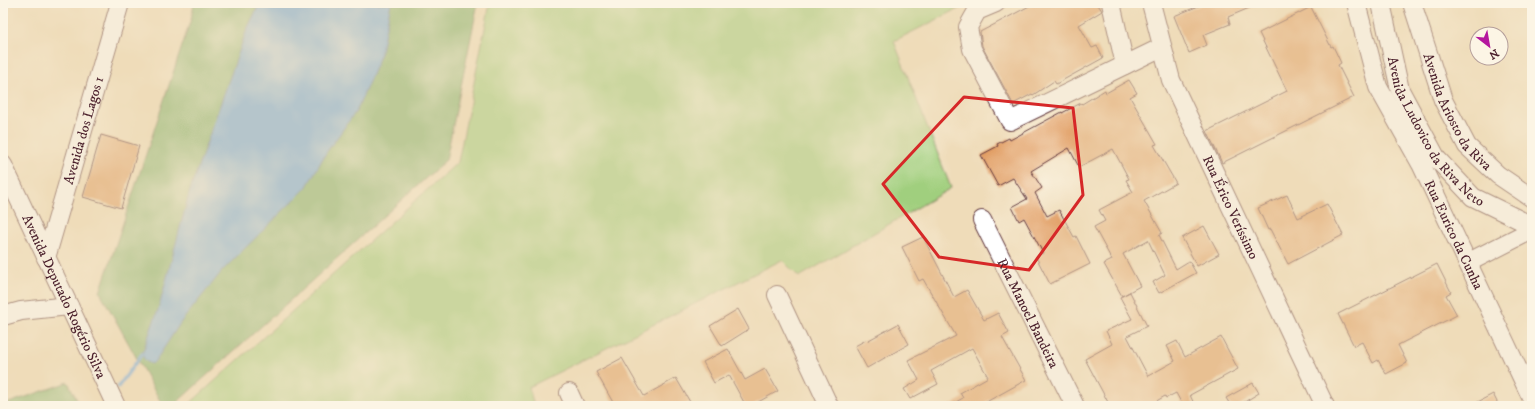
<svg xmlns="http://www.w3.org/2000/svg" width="1535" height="409" font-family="'IM FELL DW Pica',serif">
	<rect width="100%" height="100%" fill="#fcf5e5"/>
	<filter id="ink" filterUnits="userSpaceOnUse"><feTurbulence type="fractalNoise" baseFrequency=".025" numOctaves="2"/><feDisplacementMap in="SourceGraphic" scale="8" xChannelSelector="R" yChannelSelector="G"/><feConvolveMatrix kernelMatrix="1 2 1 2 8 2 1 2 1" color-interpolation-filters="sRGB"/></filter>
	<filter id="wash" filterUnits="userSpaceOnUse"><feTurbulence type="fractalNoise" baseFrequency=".012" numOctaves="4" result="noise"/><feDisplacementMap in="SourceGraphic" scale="16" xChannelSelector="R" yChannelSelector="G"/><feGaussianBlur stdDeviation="0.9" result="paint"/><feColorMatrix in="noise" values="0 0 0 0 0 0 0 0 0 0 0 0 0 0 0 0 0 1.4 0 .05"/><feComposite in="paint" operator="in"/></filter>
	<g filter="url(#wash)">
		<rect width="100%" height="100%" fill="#efdcb9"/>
		<!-- green -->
		<path fill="#a0cf7e" stroke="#757754" d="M 490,3 L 970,3 L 894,41 L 951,188 L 799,277 L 782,260 L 529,387 L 534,406 L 187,406 L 458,162 Z"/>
		<!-- forest -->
		<path fill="#80b26d" stroke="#65684c" d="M 194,3 L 478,3 L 446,160 L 173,406 L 163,406 L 100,292 L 191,19 Z
			M 68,382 L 80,406 L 3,406 L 3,405 Z"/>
		<!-- water -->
		<path fill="#6fa9df" stroke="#5c6485" d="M 260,3 L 391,3 L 380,56 L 357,110 L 326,153 L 306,188 L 223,270 L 181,322 L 156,360 L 152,364 C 146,362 144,360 142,354 L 159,307 L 190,190 L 247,29 Z"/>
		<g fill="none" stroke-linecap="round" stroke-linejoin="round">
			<!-- stream -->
			<path stroke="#6fa9df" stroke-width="3.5" d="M 118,387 L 142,354"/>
		</g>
		<g id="blocks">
			<!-- building -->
			<path fill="#e19d64" d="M 1035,3 L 1097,3 L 1102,11 L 1079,25 L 1092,48 L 1097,46 L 1103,58 L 1056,84 L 1054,81 L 1033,95 L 1032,94 L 1013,104 L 982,46 L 980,32 Z
				M 1206,3 L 1261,3 L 1228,17 L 1230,24 L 1203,35 L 1207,45 L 1189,53 L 1174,16 Z
				M 1311,7 L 1331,47 L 1333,46 L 1341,63 L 1338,65 L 1354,97 L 1222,163 L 1207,131 L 1287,91 L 1259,33 Z
				M 1129,80 L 1137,93 L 1130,97 L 1157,144 L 1154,145 L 1176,183 L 1144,201 L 1162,233 L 1159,235 L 1176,269 L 1189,261 L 1196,273 L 1159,293 L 1153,282 L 1165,275 L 1148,240 L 1123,254 L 1140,286 L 1122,296 L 1104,264 L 1112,260 L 1094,227 L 1105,221 L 1099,210 L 1133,192 L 1126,180 L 1129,179 L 1113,149 L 1079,167 L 1069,148 L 1031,171 L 1042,188 L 1035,193 L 1047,216 L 1059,210 L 1074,237 L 1076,236 L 1090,264 L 1050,284 L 1036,257 L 1043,253 L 1024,218 L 1019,221 L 1012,207 L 1027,199 L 1013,178 L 998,186 L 981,155 L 998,146 L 997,144 L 1009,138 L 1010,140 L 1062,112 L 1062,113 L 1081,103 L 1082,104 L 1105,90 L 1106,93 Z
				M 101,135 L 139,146 L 121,208 L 83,197 Z
				M 1287,195 L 1298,218 L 1327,204 L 1343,235 L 1288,264 L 1270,229 L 1268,230 L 1258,208 Z
				M 1204,226 L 1219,254 L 1197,266 L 1182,238 Z
				M 923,237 L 954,297 L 967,290 L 984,320 L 998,313 L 1009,333 L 1002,337 L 1026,380 L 979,406 L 949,406 L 963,398 L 960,393 L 988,377 L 972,348 L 931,371 L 938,384 L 910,399 L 904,389 L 919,380 L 908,360 L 956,336 L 923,279 L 919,281 L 902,247 Z
				M 1437,264 L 1451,292 L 1446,295 L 1457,315 L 1398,345 L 1407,363 L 1386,374 L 1378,360 L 1373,363 L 1362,342 L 1354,346 L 1338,314 Z
				M 1130,292 L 1147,326 L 1127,336 L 1148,376 L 1175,361 L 1167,346 L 1177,341 L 1185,357 L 1221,337 L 1238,369 L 1190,395 L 1195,406 L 1183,406 L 1176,393 L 1166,398 L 1165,396 L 1148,406 L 1110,406 L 1085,359 L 1112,344 L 1106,331 L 1132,319 L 1120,297 Z
				M 738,309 L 749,329 L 722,346 L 710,326 Z
				M 898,324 L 909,344 L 867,368 L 855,346 L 866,340 L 867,341 Z
				M 728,349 L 745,380 L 765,369 L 778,391 L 751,406 L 746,406 L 729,375 L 714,383 L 703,362 Z
				M 622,358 L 644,396 L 676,378 L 690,402 L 683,406 L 615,406 L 596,372 Z
				M 1253,383 L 1259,393 L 1238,406 L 1231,406 L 1226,398 Z
				M 1493,394 L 1499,406 L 1470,406 Z"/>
		</g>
	</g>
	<g filter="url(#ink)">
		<use href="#blocks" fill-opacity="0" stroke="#633b40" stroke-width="1"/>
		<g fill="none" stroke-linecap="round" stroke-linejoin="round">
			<!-- minor casing -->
			<g stroke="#633b40" stroke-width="20">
				<g id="minor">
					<path d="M 996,3 L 977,11 L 968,27 L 972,49 L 1010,121 L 1162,47"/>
					<path d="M 1111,3 L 1125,65"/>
					<path id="s1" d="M 1151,3 L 1171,80 L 1325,406"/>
					<path id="s2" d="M 1356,3 L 1378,87 L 1421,164 L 1532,399"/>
					<path id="s3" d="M 1381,3 L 1400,90 L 1437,159 L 1473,197 L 1532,226"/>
					<path id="s4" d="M 1412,3 L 1443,100 L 1467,146 L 1498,175 L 1532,198"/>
					<path id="s5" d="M 3,165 L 116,406"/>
					<path id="s6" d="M 982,220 L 1075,406"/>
					<path id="s7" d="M 46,258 L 120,3"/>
					<path d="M 1469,262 L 1532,230"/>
					<path d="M 777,295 L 829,406"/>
					<path d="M 3,316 L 21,311 L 69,306"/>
					<path d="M 569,393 L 575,406"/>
				</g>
			</g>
			<!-- minor -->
			<use href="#minor" stroke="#fff" stroke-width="18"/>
		</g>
	</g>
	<!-- marked area -->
	<path d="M0 0H1535V409H0ZM 964,97 L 1073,108 L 1083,195 L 1029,270 L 939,257 L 883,184 Z" fill="#efdcb9" fill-opacity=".55" fill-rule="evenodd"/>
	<path fill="none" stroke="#d62828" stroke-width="3" stroke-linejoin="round" d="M 964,97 L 1073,108 L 1083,195 L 1029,270 L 939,257 L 883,184 Z"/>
	<g text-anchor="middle" stroke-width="4" stroke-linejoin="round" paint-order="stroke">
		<!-- street labels -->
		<g font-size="14" fill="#4a1f2b" stroke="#fcf5e5">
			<text dy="5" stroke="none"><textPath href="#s4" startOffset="119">Avenida Ariosto da Riva</textPath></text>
			<text dy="5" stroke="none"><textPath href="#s3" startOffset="143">Avenida Ludovico da Riva Neto</textPath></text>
			<text dy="5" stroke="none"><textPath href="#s7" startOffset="133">Avenida dos Lagos 1</textPath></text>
			<text dy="5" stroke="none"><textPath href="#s1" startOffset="220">Rua Érico Veríssimo</textPath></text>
			<text dy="5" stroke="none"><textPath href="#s2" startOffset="253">Rua Eurico da Cunha</textPath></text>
			<text dy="5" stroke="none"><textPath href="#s5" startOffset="145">Avenida Deputado Rogério Silva</textPath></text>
			<text dy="5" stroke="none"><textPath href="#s6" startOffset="104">Rua Manoel Bandeira</textPath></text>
		</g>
	</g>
	<!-- margin -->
	<rect width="1535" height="409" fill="none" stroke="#fcf5e5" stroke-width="16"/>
	<!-- north arrow -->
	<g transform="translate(1489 46) rotate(149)"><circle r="19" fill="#fcf5e5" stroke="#b59f9b"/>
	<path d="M0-3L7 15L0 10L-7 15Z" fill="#b5179e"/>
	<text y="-6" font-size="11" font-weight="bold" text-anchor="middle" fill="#4a1f2b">N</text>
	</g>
</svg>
